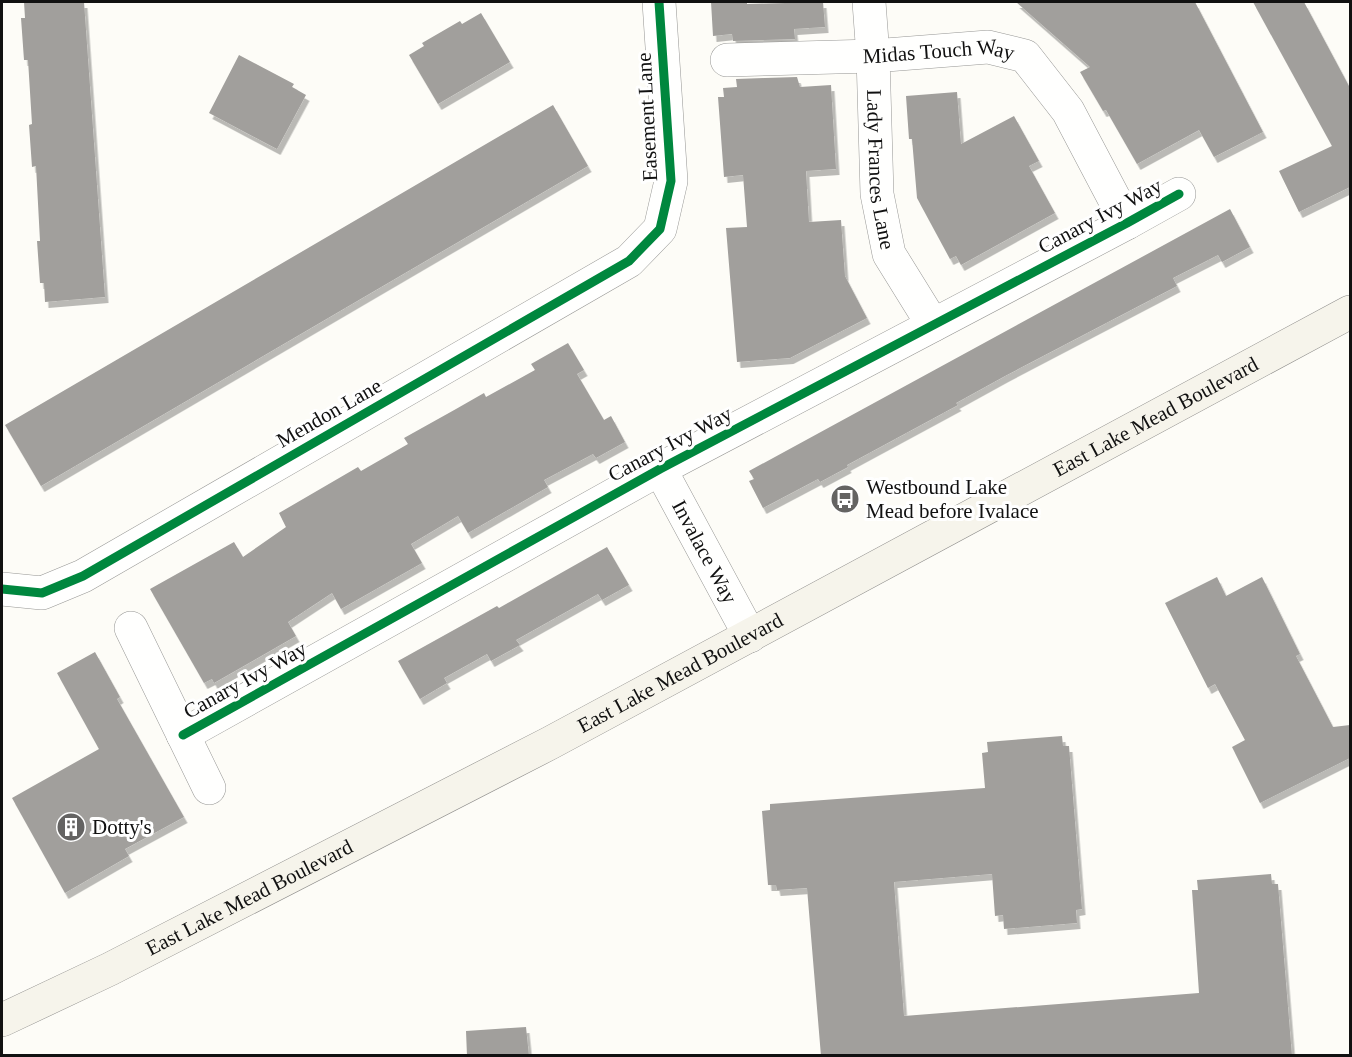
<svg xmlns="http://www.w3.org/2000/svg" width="1352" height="1057" font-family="Georgia,serif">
	<defs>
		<filter id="shadow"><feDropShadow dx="3.5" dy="6" stdDeviation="0" flood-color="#0004"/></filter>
	</defs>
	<rect width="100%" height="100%" fill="#fdfcf7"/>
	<!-- building -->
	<path fill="#a19f9c" filter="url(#shadow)" d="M 24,2 L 84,2 L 105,297 L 45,302 L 44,283 L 40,283 L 37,241 L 40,241 L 36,166 L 32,167 L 29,125 L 32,124 L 28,60 L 24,60 L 21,18 L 25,18 Z
		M 711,2 L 747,2 L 747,4 L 823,2 L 825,27 L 794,29 L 795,39 L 733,41 L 732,34 L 713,36 Z
		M 1016,2 L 1195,2 L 1263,132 L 1214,157 L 1199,130 L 1137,164 L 1106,110 L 1103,111 L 1080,72 L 1090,67 Z
		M 1253,2 L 1304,2 L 1350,88 L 1350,187 L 1299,212 L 1279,171 L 1332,146 Z
		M 481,13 L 510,62 L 438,104 L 409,55 L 424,46 L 422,43 L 460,21 L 462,24 Z
		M 239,55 L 294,84 L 292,87 L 306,95 L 277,149 L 209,113 Z
		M 797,77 L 800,87 L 831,85 L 836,169 L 806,171 L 809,222 L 841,220 L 845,276 L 867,318 L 790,358 L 737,362 L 726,228 L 747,227 L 743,175 L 724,177 L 718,97 L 724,97 L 723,88 L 737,87 L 736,79 Z
		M 957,92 L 961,144 L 1014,116 L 1039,161 L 1029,166 L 1055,213 L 961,265 L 956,256 L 950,259 L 917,198 L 912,139 L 909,139 L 906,96 Z
		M 553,105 L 588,166 L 41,486 L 5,425 Z
		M 1230,209 L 1250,247 L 1222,262 L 1218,255 L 1173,278 L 1177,286 L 1005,376 L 956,403 L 958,405 L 847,465 L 848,467 L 820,482 L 818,479 L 763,508 L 749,481 L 754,479 L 749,471 Z
		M 568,343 L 584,370 L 577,374 L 604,420 L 611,416 L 625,442 L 596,458 L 593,454 L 544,480 L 548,487 L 468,533 L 458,516 L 411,544 L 422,563 L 341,609 L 332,593 L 288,622 L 296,636 L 214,683 L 212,679 L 204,683 L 150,589 L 234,542 L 243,557 L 286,527 L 279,513 L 358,467 L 361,471 L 408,444 L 404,438 L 456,409 L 484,393 L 486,397 L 535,370 L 531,364 Z
		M 607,547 L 629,585 L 602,600 L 598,594 L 516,640 L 520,645 L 491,661 L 487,654 L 444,678 L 447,683 L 420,699 L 398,661 L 497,606 L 499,608 Z
		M 1217,577 L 1226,596 L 1262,577 L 1300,654 L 1296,656 L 1333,727 L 1350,725 L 1350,758 L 1260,803 L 1232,747 L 1245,740 L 1215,684 L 1208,688 L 1165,603 Z
		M 95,652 L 120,697 L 117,699 L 184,817 L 125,849 L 129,856 L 65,893 L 12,798 L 99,749 L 57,673 Z
		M 1062,736 L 1063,746 L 1069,746 L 1082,909 L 1076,910 L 1077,923 L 1004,929 L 1003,915 L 995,916 L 992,874 L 894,882 L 904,1016 L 1199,993 L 1192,890 L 1198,890 L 1197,880 L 1271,874 L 1272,884 L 1278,884 L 1292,1056 L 821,1056 L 807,888 L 777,890 L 776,885 L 768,885 L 762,811 L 770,810 L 770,804 L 985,788 L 982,753 L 988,752 L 987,742 Z
		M 526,1027 L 529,1056 L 467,1056 L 466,1031 Z"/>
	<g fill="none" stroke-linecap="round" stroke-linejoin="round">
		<!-- minor casing -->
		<g stroke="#979795" stroke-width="34">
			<g id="minor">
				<path id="s1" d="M 869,2 L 873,56 L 877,194 L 889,254 L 933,325"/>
				<path id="s2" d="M 727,60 L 873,56 L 988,47 L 1025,56 L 1068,111 L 1127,223"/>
				<path id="s3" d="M 660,469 L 750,636"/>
				<path d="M 2,589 L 42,593 L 83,576 L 629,261 L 660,229 L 671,181 L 659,2"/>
				<path d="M 131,628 L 209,788"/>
				<path d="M 183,735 L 660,469 L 1127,223 L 1179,194"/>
			</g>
		</g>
		<!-- secondary casing -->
		<g stroke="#8e8d8b" stroke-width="34">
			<g id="secondary">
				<path id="s4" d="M 2,1020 L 110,969 L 550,743 L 1350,312"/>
			</g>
		</g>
		<!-- minor -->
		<use href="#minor" stroke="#fffffe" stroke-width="33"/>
		<!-- secondary -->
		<use href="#secondary" stroke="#f6f4eb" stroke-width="33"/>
		<!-- cycleway casing -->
		<g stroke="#fff" stroke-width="13">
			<path id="cycleway" d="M 2,589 L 42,593 L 83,576 L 629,261 L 660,229 L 671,181 L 659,2
				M 183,735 L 660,469 L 1127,223 L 1179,194"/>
		</g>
		<!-- cycleway -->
		<use href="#cycleway" stroke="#00873e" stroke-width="9"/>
	</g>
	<!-- icons -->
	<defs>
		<g id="bus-disc" transform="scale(1.5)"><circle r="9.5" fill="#646362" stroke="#fff"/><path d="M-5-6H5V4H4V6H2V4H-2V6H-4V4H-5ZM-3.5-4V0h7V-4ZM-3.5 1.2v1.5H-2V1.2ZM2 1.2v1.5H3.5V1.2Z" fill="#fff"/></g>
		<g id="building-disc" transform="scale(1.5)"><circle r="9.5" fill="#646362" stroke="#fff"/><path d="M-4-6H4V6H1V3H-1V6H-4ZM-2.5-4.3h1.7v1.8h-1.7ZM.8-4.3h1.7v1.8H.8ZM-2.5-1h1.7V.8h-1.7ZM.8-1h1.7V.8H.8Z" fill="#fff"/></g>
	</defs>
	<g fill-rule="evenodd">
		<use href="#bus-disc" x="845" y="499"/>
		<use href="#building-disc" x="71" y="827"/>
	</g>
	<g text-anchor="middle" stroke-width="6" stroke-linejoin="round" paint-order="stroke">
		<!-- street labels -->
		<g font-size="21" fill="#111" stroke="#fff">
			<text dy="7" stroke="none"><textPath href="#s2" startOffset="212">Midas Touch Way</textPath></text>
			<text transform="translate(647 117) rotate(-93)" y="7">Easement Lane</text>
			<text dy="7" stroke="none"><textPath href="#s1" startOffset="168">Lady Frances Lane</textPath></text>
			<text transform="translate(1100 216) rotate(-28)" y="7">Canary Ivy Way</text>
			<text transform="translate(329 413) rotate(-30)" y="7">Mendon Lane</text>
			<text dy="7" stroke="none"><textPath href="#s4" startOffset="1302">East Lake Mead Boulevard</textPath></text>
			<text transform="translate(670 444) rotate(-28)" y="7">Canary Ivy Way</text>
			<text dy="7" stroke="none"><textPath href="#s3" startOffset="94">Invalace Way</textPath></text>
			<text dy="7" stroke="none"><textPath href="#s4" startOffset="762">East Lake Mead Boulevard</textPath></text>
			<text transform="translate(245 680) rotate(-29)" y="7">Canary Ivy Way</text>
			<text dy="7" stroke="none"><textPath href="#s4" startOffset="276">East Lake Mead Boulevard</textPath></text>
		</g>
		<!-- poi labels -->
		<g font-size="21" fill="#111" stroke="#fff" text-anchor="start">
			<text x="866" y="494">Westbound Lake<tspan x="866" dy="24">Mead before Ivalace</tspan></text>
			<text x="92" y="834">Dotty's</text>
		</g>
	</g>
	<!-- border -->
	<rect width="1352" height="1057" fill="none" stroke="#111111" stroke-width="6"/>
</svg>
